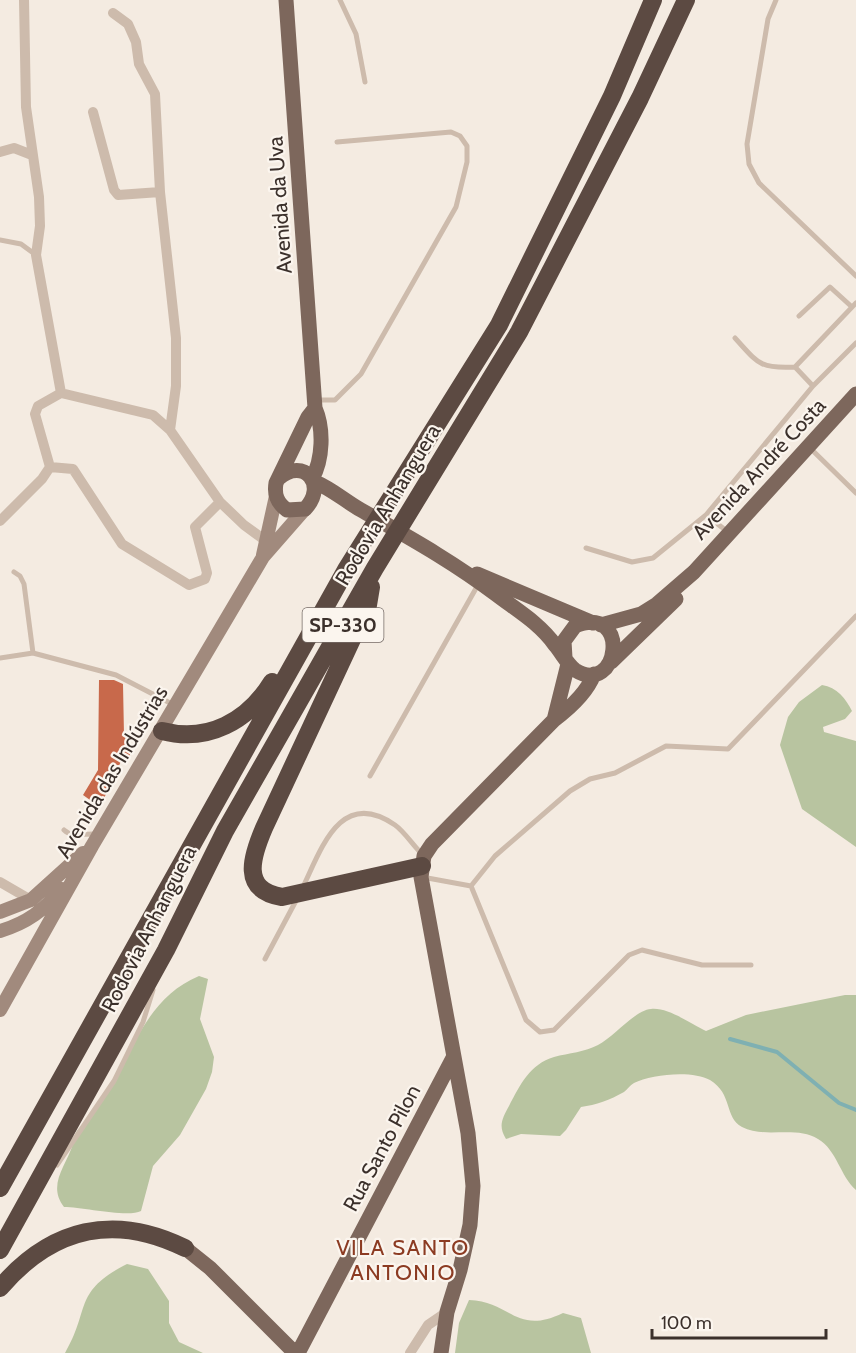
<svg xmlns="http://www.w3.org/2000/svg" width="856" height="1353" font-family="Cabin,sans-serif">
	<rect width="100%" height="100%" fill="#f4ebe1"/>
	<!-- green -->
	<path fill="#b8c4a0" d="M 822,685 C 837,687 846,699 852,711 L 845,719 L 823,727 L 824,732 L 856,741 L 856,847 L 802,809 L 780,745 L 788,717 L 799,702 Z
		M 199,976 L 208,979 L 200,1019 L 214,1057 L 212,1072 L 206,1089 L 180,1135 L 153,1166 L 141,1211 C 128,1218 83,1207 64,1207 C 47,1185 66,1166 73,1144 C 75,1139 74,1135 77,1131 C 83,1123 92,1116 98,1107 C 130,1061 143,999 199,976 Z
		M 845,995 L 856,995 L 856,1190 C 840,1176 837,1150 818,1139 C 796,1125 765,1139 742,1127 C 724,1117 733,1094 710,1080 C 693,1070 651,1074 634,1083 C 630,1085 627,1090 624,1092 C 610,1100 596,1105 581,1107 L 566,1130 L 560,1136 L 521,1134 L 506,1139 C 498,1126 502,1119 509,1106 C 520,1085 530,1064 554,1057 C 569,1053 585,1052 598,1045 C 614,1037 635,1010 651,1009 C 668,1007 691,1024 706,1031 L 746,1015 Z
		M 127,1264 L 148,1269 L 169,1301 L 169,1323 L 179,1342 L 203,1353 L 65,1353 C 91,1309 72,1292 127,1264 Z
		M 469,1300 C 510,1301 516,1336 563,1313 L 581,1318 L 591,1353 L 455,1353 L 459,1323 Z"/>
	<g fill="none" stroke-linecap="round" stroke-linejoin="round">
		<!-- stream -->
		<path stroke="#7fb0b2" stroke-width="4" d="M 730,1039 L 777,1052 L 839,1103 L 856,1110"/>
	</g>
	<!-- building -->
	<path fill="#c8694b" d="M 99,680 L 114,680 L 123,684 L 124,735 L 130,739 L 130,759 L 123,757 L 100,807 L 83,795 L 98,770 Z"/>
	<g fill="none" stroke-linecap="round" stroke-linejoin="round">
		<!-- lane -->
		<path stroke="#cdbbac" stroke-width="5" d="M 340,0 L 356,34 L 365,82
			M 776,0 L 768,19 L 747,144 L 749,164 L 759,183 L 856,276
			M 0,240 L 21,244 L 36,255
			M 799,316 L 830,287 L 852,307
			M 735,338 C 758,363 759,369 795,367 L 813,386
			M 795,367 L 856,303
			M 316,400 L 335,400 L 361,374 L 456,207 L 467,162 L 467,146 L 460,136 L 451,132 L 337,142
			M 809,447 L 856,493
			M 728,532 L 706,515 L 813,386 L 856,343
			M 586,548 L 632,562 L 653,558 L 706,515
			M 14,572 L 20,576 L 24,584 L 33,653
			M 0,658 L 33,653 L 116,675 L 174,705
			M 370,776 L 479,583
			M 64,830 C 72,838 86,833 97,834
			M 422,877 L 471,886 L 495,856 L 570,791 L 590,779 L 615,773 L 666,746 L 728,749 L 856,616
			M 471,886 L 526,1020 L 540,1032 L 554,1030 L 629,955 L 642,950 L 702,965 L 751,965
			M 302,889 C 321,850 340,787 395,825 C 405,832 414,847 424,856
			M 265,959 L 298,897
			M 57,1165 L 114,1081 L 143,1022 L 153,990"/>
		<!-- street -->
		<path stroke="#cdbbac" stroke-width="10" d="M 24,0 L 26,107 L 39,197 L 40,226 L 36,255 L 61,393 L 153,415 L 170,430 L 220,502 L 244,525 L 266,541
			M 113,13 L 128,24 L 136,42 L 139,64 L 155,94 L 160,192 L 176,338 L 176,386 L 170,430
			M 93,112 L 114,190 L 118,195 L 160,192
			M 0,152 L 14,148 L 32,155
			M 50,467 L 73,469 L 122,544 L 189,585 L 205,579 L 207,573 L 195,527 L 220,502
			M 0,521 L 42,479 L 50,467 L 35,414 L 38,406 L 61,393
			M 0,882 L 31,900
			M 410,1353 L 428,1325 L 447,1312"/>
		<!-- secondary -->
		<path stroke="#a18a7d" stroke-width="14" d="M 263,555 L 276,496
			M 0,912 L 31,900 L 83,853
			M 0,931 C 27,923 44,910 62,889
			M 0,1010 L 92,846 L 263,557 L 305,509"/>
		<!-- primary -->
		<path stroke="#7d675c" stroke-width="15" d="M 286,0 L 315,408 C 324,429 323,459 312,479
			M 279,478 C 304,457 328,485 305,509 L 287,510 C 277,503 274,495 276,483 L 308,417 L 315,408
			M 315,482 C 332,489 345,501 361,510 C 410,538 452,561 497,595 C 518,611 539,623 555,645 C 562,653 567,664 575,670 C 619,698 632,603 575,626 L 564,641 L 565,658
			M 477,574 L 593,623
			M 601,625 L 641,614 L 657,604 L 694,572 L 856,394
			M 611,662 L 676,599
			M 554,720 L 568,664
			M 185,1248 L 210,1268 L 295,1353
			M 298,1353 L 453,1058
			M 441,1353 L 447,1312 L 460,1270 L 470,1225 L 473,1186 L 468,1133 L 421,877 L 424,856 L 432,844 L 554,720 C 570,708 587,693 594,674"/>
		<!-- highway -->
		<path stroke="#5c4a42" stroke-width="18" d="M 371,587 L 368,605 L 264,828 C 252,856 240,890 282,897 L 422,866
			M 162,731 C 208,743 248,721 272,682
			M 0,1188 L 347,568 L 499,325 L 612,96 L 653,0
			M 0,1250 L 166,950 L 225,831 L 375,568 L 519,332 L 640,98 L 686,0
			M 0,1288 C 51,1228 114,1213 185,1248"/>
	</g>
	<g text-anchor="middle" stroke-width="4.5" stroke-linejoin="round" paint-order="stroke">
		<!-- shield labels -->
		<rect fill="#fbf5ee" stroke="#756b66" stroke-width="1.5" x="302.5" y="608" width="81" height="34" rx="4.5"/>
		<g font-size="20" font-weight="bold" fill="#3b302b">
			<text x="343" y="632">SP-330</text>
		</g>
		<!-- street labels -->
		<g font-size="21" fill="#3b302b" stroke="#fbf5ee">
			<text transform="translate(280 205) rotate(-94)" y="7">Avenida da Uva</text>
			<text transform="translate(759 469) rotate(-47)" y="7">Avenida André Costa</text>
			<text transform="translate(388 505) rotate(-59)" y="7">Rodovia Anhanguera</text>
			<text transform="translate(112 772) rotate(-59)" y="7">Avenida das Indústrias</text>
			<text transform="translate(149 929) rotate(-63)" y="7">Rodovia Anhanguera</text>
			<text transform="translate(382 1148) rotate(-62)" y="7">Rua Santo Pilon</text>
		</g>
		<!-- neighbourhood labels -->
		<g font-size="22" letter-spacing="1.5" fill="#8c3b22" stroke="#fbf5ee">
			<text x="403" y="1255">VILA SANTO<tspan x="403" dy="25">ANTONIO</tspan></text>
		</g>
	</g>
	<!-- scale -->
	<path d="M652 1329v9h174v-9" fill="none" stroke="#3b302b" stroke-width="3"/>
	<text x="661" y="1329" font-size="18" fill="#3b302b" stroke="#fbf5ee" stroke-width="4.5" paint-order="stroke">100 m</text>
</svg>
